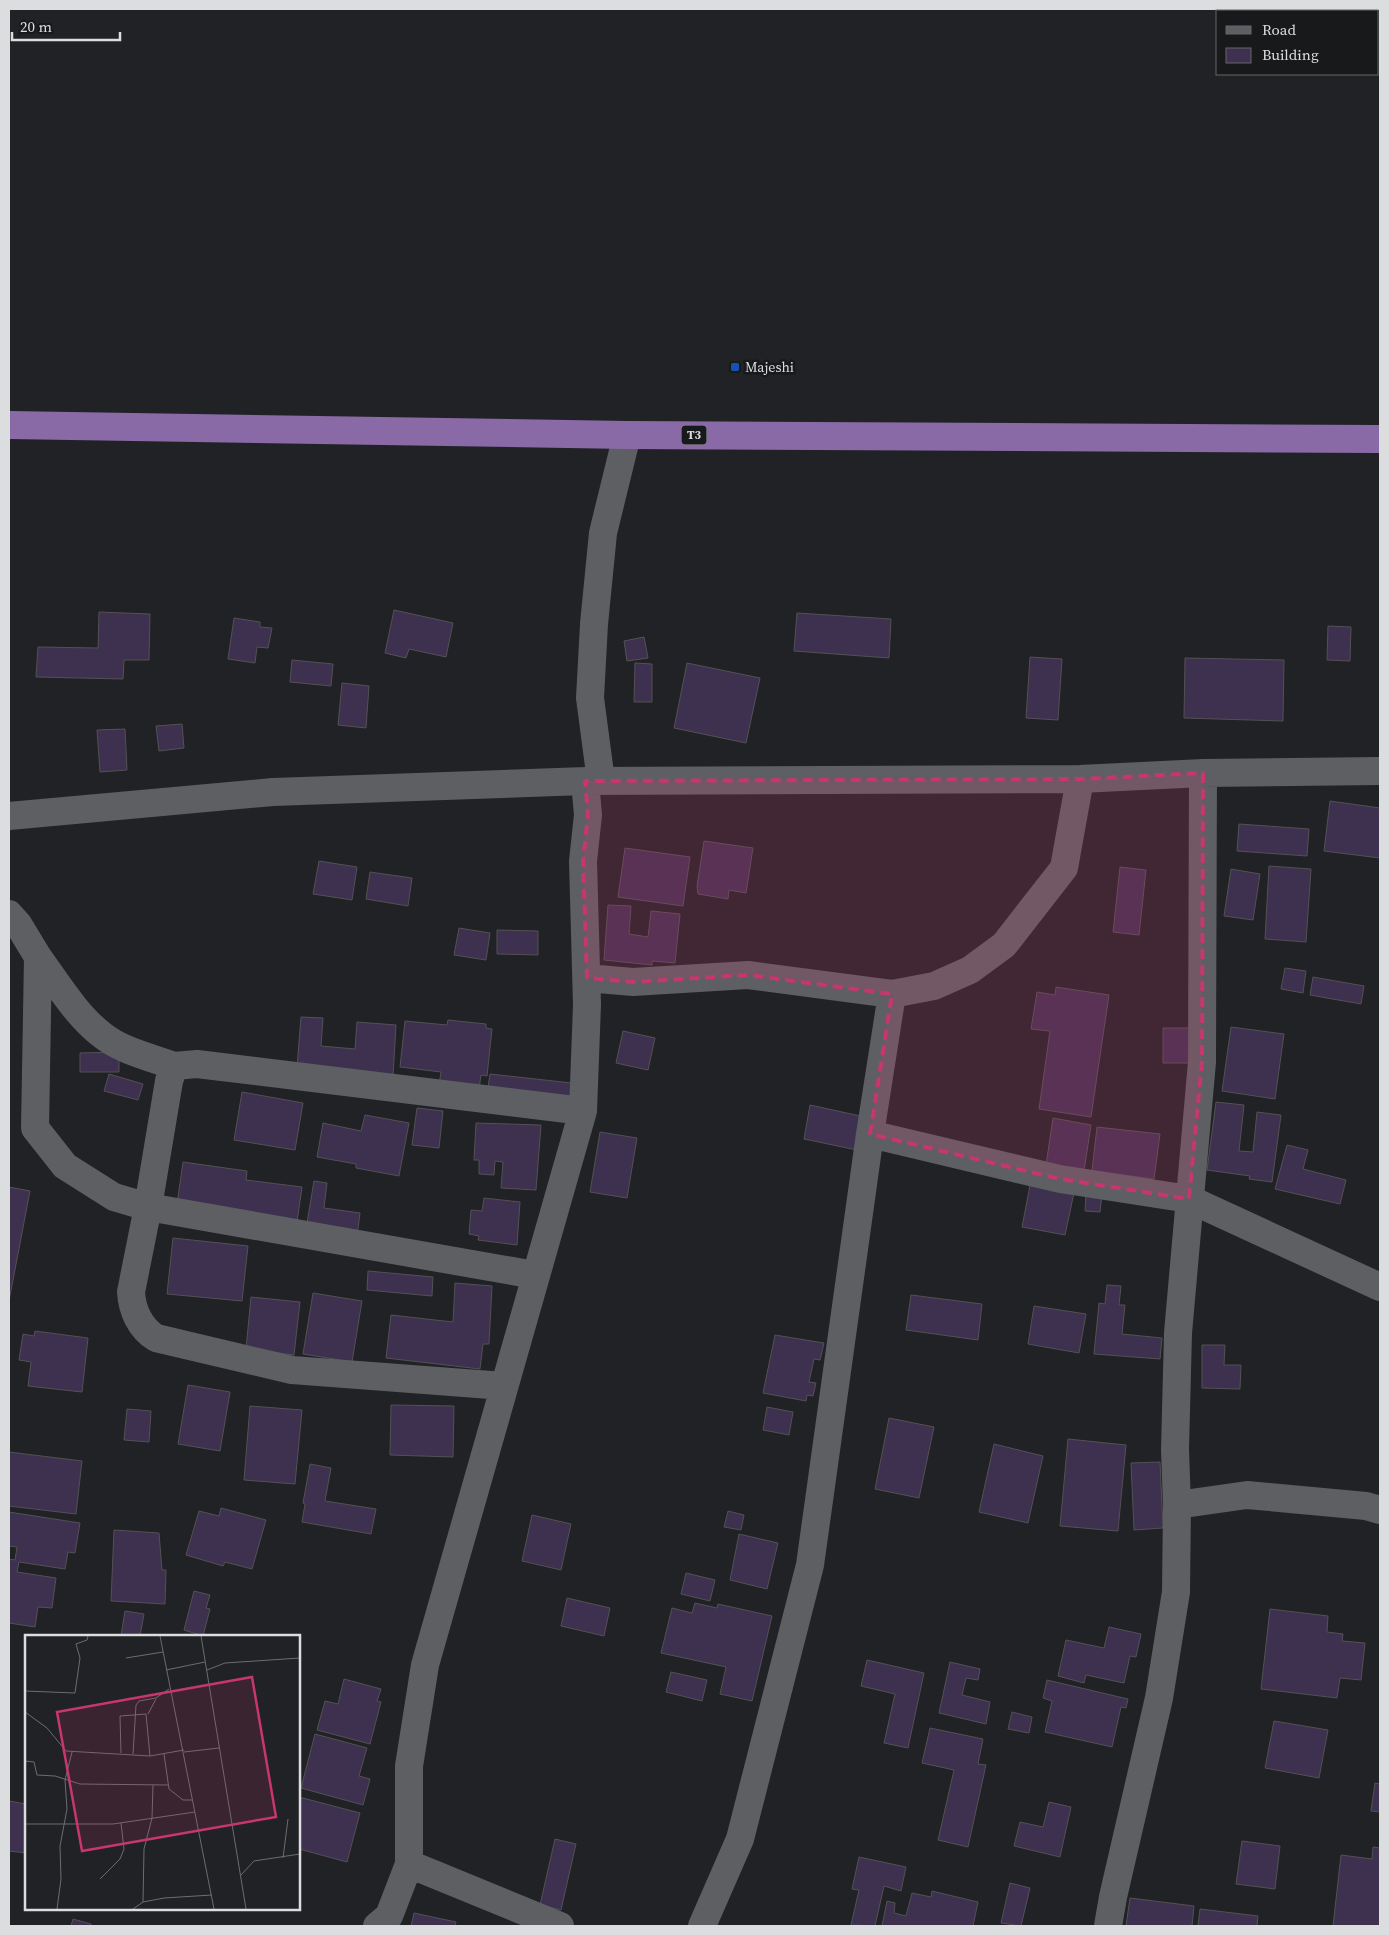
<svg xmlns="http://www.w3.org/2000/svg" width="1389" height="1935" font-family="'Source Serif 4',serif">
	<rect width="100%" height="100%" fill="#202225"/>
	<!-- building -->
	<path fill="#3e314f" stroke="#535155" d="M 394,610 L 453,623 L 446,657 L 409,649 L 406,658 L 385,653 Z
		M 99,612 L 150,614 L 149,660 L 124,660 L 123,679 L 36,677 L 38,647 L 98,648 Z
		M 797,613 L 891,619 L 889,658 L 794,651 Z
		M 234,618 L 260,622 L 260,627 L 272,628 L 268,648 L 257,647 L 255,663 L 228,659 Z
		M 1328,626 L 1351,627 L 1350,661 L 1327,660 Z
		M 644,637 L 648,658 L 627,661 L 624,641 Z
		M 1030,657 L 1062,659 L 1058,720 L 1026,718 Z
		M 1185,658 L 1284,660 L 1283,721 L 1184,718 Z
		M 292,660 L 333,664 L 331,686 L 290,682 Z
		M 635,663 L 652,664 L 652,702 L 634,702 Z
		M 687,663 L 760,678 L 746,743 L 674,728 Z
		M 342,683 L 369,686 L 366,728 L 338,725 Z
		M 182,724 L 184,748 L 159,751 L 156,726 Z
		M 125,729 L 127,770 L 100,772 L 97,730 Z
		M 1330,801 L 1380,808 L 1380,858 L 1324,851 Z
		M 1239,824 L 1309,829 L 1307,856 L 1237,851 Z
		M 704,841 L 753,848 L 746,893 L 729,890 L 728,899 L 698,894 L 697,886 Z
		M 625,848 L 690,857 L 683,906 L 618,897 Z
		M 319,861 L 357,867 L 352,900 L 313,894 Z
		M 1269,866 L 1311,869 L 1306,942 L 1265,939 Z
		M 1120,867 L 1146,870 L 1139,935 L 1113,932 Z
		M 1231,869 L 1260,874 L 1253,920 L 1224,916 Z
		M 370,872 L 412,878 L 408,906 L 366,899 Z
		M 608,905 L 631,906 L 629,934 L 648,937 L 651,911 L 680,914 L 675,963 L 652,961 L 652,965 L 604,960 Z
		M 459,928 L 490,933 L 486,960 L 454,955 Z
		M 497,930 L 538,931 L 538,955 L 497,954 Z
		M 1285,968 L 1306,971 L 1303,993 L 1281,989 Z
		M 1313,977 L 1364,986 L 1361,1004 L 1310,995 Z
		M 1056,987 L 1109,995 L 1091,1117 L 1039,1109 L 1050,1031 L 1031,1029 L 1037,992 L 1055,995 Z
		M 301,1017 L 323,1018 L 321,1046 L 355,1049 L 357,1022 L 396,1025 L 393,1076 L 297,1067 Z
		M 448,1020 L 486,1024 L 486,1028 L 492,1029 L 487,1076 L 481,1075 L 479,1089 L 439,1085 L 441,1072 L 400,1067 L 405,1021 L 447,1025 Z
		M 1231,1027 L 1284,1034 L 1275,1099 L 1222,1091 Z
		M 1163,1028 L 1190,1028 L 1190,1063 L 1163,1063 Z
		M 623,1031 L 655,1038 L 648,1070 L 616,1063 Z
		M 119,1052 L 119,1072 L 80,1072 L 80,1053 Z
		M 109,1074 L 143,1084 L 138,1100 L 104,1091 Z
		M 490,1074 L 572,1083 L 570,1103 L 487,1094 Z
		M 242,1092 L 303,1103 L 295,1150 L 234,1140 Z
		M 1216,1102 L 1244,1105 L 1239,1151 L 1253,1152 L 1257,1112 L 1281,1115 L 1272,1182 L 1249,1179 L 1250,1176 L 1207,1170 Z
		M 810,1105 L 865,1117 L 857,1150 L 804,1139 Z
		M 417,1108 L 443,1111 L 439,1148 L 412,1145 Z
		M 365,1115 L 409,1123 L 399,1176 L 356,1168 L 356,1164 L 317,1157 L 323,1123 L 361,1131 Z
		M 1053,1118 L 1091,1125 L 1084,1171 L 1046,1165 Z
		M 476,1123 L 541,1125 L 536,1190 L 501,1188 L 503,1162 L 495,1161 L 494,1175 L 479,1174 L 479,1160 L 474,1160 Z
		M 1097,1127 L 1160,1134 L 1154,1179 L 1092,1171 Z
		M 600,1132 L 637,1138 L 627,1198 L 590,1192 Z
		M 1287,1145 L 1308,1150 L 1303,1169 L 1346,1180 L 1340,1204 L 1275,1189 Z
		M 183,1162 L 247,1171 L 246,1180 L 302,1187 L 297,1222 L 177,1204 Z
		M 1031,1180 L 1075,1188 L 1065,1235 L 1022,1227 Z
		M 314,1181 L 327,1183 L 324,1208 L 360,1213 L 357,1236 L 306,1229 Z
		M 9,1187 L 30,1191 L 9,1301 Z
		M 1086,1193 L 1102,1194 L 1100,1212 L 1085,1211 Z
		M 484,1198 L 520,1202 L 517,1245 L 478,1240 L 479,1236 L 469,1234 L 471,1210 L 482,1211 Z
		M 173,1238 L 248,1246 L 242,1301 L 167,1294 Z
		M 368,1271 L 433,1277 L 432,1296 L 367,1290 Z
		M 455,1283 L 492,1286 L 489,1344 L 483,1344 L 480,1369 L 386,1358 L 391,1315 L 453,1322 Z
		M 1107,1285 L 1121,1286 L 1119,1305 L 1125,1305 L 1122,1334 L 1162,1338 L 1160,1359 L 1094,1354 L 1099,1303 L 1105,1304 Z
		M 313,1293 L 362,1301 L 352,1362 L 303,1354 Z
		M 911,1295 L 982,1304 L 978,1340 L 906,1330 Z
		M 251,1297 L 300,1302 L 294,1355 L 246,1349 Z
		M 1034,1306 L 1086,1314 L 1079,1353 L 1028,1344 Z
		M 35,1331 L 88,1338 L 82,1392 L 28,1386 L 31,1362 L 19,1360 L 23,1334 L 34,1336 Z
		M 775,1335 L 824,1343 L 820,1360 L 814,1359 L 809,1382 L 816,1383 L 813,1396 L 807,1395 L 806,1401 L 763,1393 Z
		M 1202,1345 L 1225,1345 L 1224,1365 L 1241,1365 L 1240,1389 L 1202,1388 Z
		M 188,1385 L 230,1392 L 220,1451 L 178,1444 Z
		M 391,1405 L 454,1406 L 453,1457 L 390,1455 Z
		M 250,1406 L 302,1410 L 295,1484 L 244,1480 Z
		M 767,1407 L 793,1412 L 789,1435 L 763,1430 Z
		M 127,1409 L 151,1411 L 149,1442 L 124,1440 Z
		M 889,1418 L 934,1427 L 919,1498 L 875,1489 Z
		M 1068,1439 L 1126,1445 L 1118,1531 L 1060,1526 Z
		M 994,1444 L 1043,1456 L 1028,1523 L 979,1512 Z
		M 9,1452 L 82,1461 L 76,1514 L 9,1506 Z
		M 1160,1462 L 1163,1528 L 1134,1530 L 1131,1463 Z
		M 310,1464 L 331,1468 L 325,1501 L 376,1509 L 371,1534 L 302,1522 L 305,1504 L 303,1503 Z
		M 221,1508 L 266,1520 L 252,1569 L 225,1562 L 223,1566 L 186,1555 L 199,1511 L 219,1516 Z
		M 728,1511 L 744,1515 L 741,1530 L 724,1527 Z
		M 9,1512 L 80,1523 L 75,1553 L 68,1552 L 65,1569 L 19,1562 L 17,1572 L 56,1578 L 52,1608 L 38,1607 L 35,1627 L 9,1623 L 9,1559 L 15,1560 L 17,1547 L 9,1546 Z
		M 532,1515 L 571,1524 L 561,1570 L 522,1561 Z
		M 114,1530 L 159,1533 L 162,1570 L 166,1570 L 165,1604 L 111,1601 Z
		M 739,1534 L 778,1543 L 767,1589 L 730,1580 Z
		M 686,1573 L 715,1580 L 710,1601 L 681,1594 Z
		M 194,1591 L 210,1595 L 206,1608 L 210,1609 L 203,1636 L 184,1630 Z
		M 567,1598 L 610,1608 L 604,1636 L 561,1626 Z
		M 695,1603 L 717,1608 L 718,1604 L 772,1616 L 752,1701 L 720,1694 L 726,1667 L 661,1653 L 672,1608 L 692,1613 Z
		M 1270,1609 L 1328,1616 L 1327,1632 L 1343,1634 L 1342,1641 L 1365,1643 L 1361,1680 L 1340,1678 L 1337,1698 L 1261,1689 Z
		M 125,1611 L 144,1614 L 140,1636 L 121,1636 Z
		M 1109,1627 L 1141,1634 L 1136,1657 L 1130,1656 L 1124,1683 L 1086,1675 L 1084,1683 L 1058,1676 L 1066,1640 L 1104,1648 Z
		M 867,1660 L 924,1673 L 908,1748 L 884,1743 L 895,1694 L 861,1686 Z
		M 950,1662 L 980,1669 L 978,1680 L 966,1678 L 962,1695 L 990,1702 L 986,1724 L 939,1713 Z
		M 671,1672 L 707,1680 L 702,1701 L 666,1692 Z
		M 344,1679 L 381,1689 L 377,1701 L 381,1702 L 370,1744 L 317,1730 L 325,1701 L 338,1704 Z
		M 1047,1680 L 1128,1699 L 1126,1708 L 1121,1707 L 1112,1747 L 1045,1732 L 1052,1701 L 1043,1698 Z
		M 1012,1712 L 1032,1717 L 1029,1733 L 1008,1729 Z
		M 1274,1721 L 1328,1730 L 1319,1778 L 1265,1768 Z
		M 930,1728 L 983,1739 L 978,1764 L 986,1765 L 968,1847 L 938,1840 L 954,1770 L 922,1763 Z
		M 315,1734 L 367,1748 L 359,1776 L 370,1779 L 363,1805 L 301,1788 Z
		M 1375,1783 L 1380,1784 L 1380,1812 L 1371,1811 Z
		M 299,1797 L 360,1813 L 347,1862 L 299,1849 Z
		M 9,1801 L 26,1804 L 26,1853 L 9,1851 Z
		M 1049,1802 L 1071,1807 L 1060,1857 L 1014,1846 L 1020,1822 L 1043,1827 Z
		M 555,1839 L 576,1844 L 561,1910 L 540,1905 Z
		M 1242,1841 L 1280,1846 L 1275,1889 L 1236,1884 Z
		M 1373,1847 L 1380,1848 L 1380,1926 L 1333,1926 L 1341,1855 L 1372,1859 Z
		M 859,1857 L 906,1867 L 901,1891 L 884,1886 L 875,1926 L 851,1925 L 859,1890 L 852,1889 Z
		M 1010,1883 L 1030,1888 L 1021,1926 L 1001,1923 Z
		M 932,1891 L 978,1902 L 973,1926 L 976,1926 L 882,1926 L 887,1901 L 895,1903 L 894,1913 L 906,1916 L 912,1893 L 931,1897 Z
		M 1130,1898 L 1194,1906 L 1192,1926 L 1126,1926 Z
		M 1200,1909 L 1258,1916 L 1257,1926 L 1198,1926 Z
		M 414,1913 L 456,1922 L 455,1926 L 411,1926 Z
		M 73,1919 L 91,1924 L 91,1926 L 71,1926 Z"/>
	<g fill="none" stroke-linecap="round" stroke-linejoin="round">
		<!-- minor -->
		<path stroke="#5d5f63" stroke-width="28" d="M 601,781 L 590,698 L 594,624 L 603,533 L 627,435
			M 9,816 L 273,792 L 585,781 L 1080,779 L 1203,773 L 1380,771
			M 9,914 L 18,924 L 38,957 L 35,1128 L 65,1166 L 114,1197 L 148,1207 L 535,1275
			M 38,957 C 57,983 76,1015 102,1035 C 122,1051 150,1057 174,1066
			M 587,978 L 633,982 L 748,975 L 892,994 L 934,986 L 970,970 L 1004,945 L 1064,868 L 1080,779
			M 870,1134 L 1060,1179 L 1189,1199 L 1380,1287
			M 504,1386 L 292,1370 L 156,1338 C 140,1328 132,1310 131,1292 L 148,1207 L 169,1081 L 174,1066 L 197,1064 L 583,1111
			M 1177,1505 L 1247,1495 L 1366,1506 L 1380,1510
			M 409,1864 L 560,1926
			M 377,1926 L 389,1916 L 409,1864 L 409,1766 L 425,1665 L 583,1111 L 587,1005 L 583,861 L 588,815 L 585,781
			M 702,1926 L 740,1839 L 810,1565 L 870,1134 L 892,994
			M 1108,1926 L 1113,1897 L 1159,1698 L 1176,1592 L 1177,1505 L 1175,1450 L 1178,1333 L 1202,1062 L 1203,773"/>
		<!-- trunk -->
		<path stroke="#896aa6" stroke-width="28" d="M 9,425 L 627,435 L 1380,439"/>
	</g>
	<!-- marked area -->
	<path fill="#c6366f" fill-opacity="0.2" stroke="#c6366f" stroke-width="4" stroke-dasharray="10 6" stroke-linejoin="round" d="M 1203,773 L 1202,1062 L 1189,1199 L 1060,1179 L 870,1134 L 892,994 L 748,975 L 633,982 L 587,978 L 583,861 L 588,815 L 585,781 L 1080,779 Z"/>
	<!-- markers -->
	<rect fill="#1a4fb4" stroke="#17191b" stroke-width="2" x="730" y="362" width="10" height="10" rx="2.5"/>
	<g text-anchor="middle" stroke-width="5" stroke-linejoin="round" paint-order="stroke">
		<!-- shield labels -->
		<rect fill="#17191b" stroke="#a1a2a4" stroke-width="1" x="681.5" y="425.5" width="25" height="19" rx="4"/>
		<g font-size="12" font-weight="bold" fill="#dcdddf">
			<text x="694" y="439">T3</text>
		</g>
		<!-- poi labels -->
		<g font-size="14" fill="#dcdddf" stroke="#17191b" text-anchor="start">
			<text x="745" y="372">Majeshi</text>
		</g>
	</g>
	<!-- overview -->
	<g transform="translate(25 1635)">
		<rect width="275" height="275" fill="#202225"/>
		<path fill="none" stroke="#6b6d6f" stroke-width="1" d="M 135,1 L 189,274M 176,1 L 221,274M 101,23 L 138,17M 141,35 L 180,27M 182,35 L 200,28 L 275,23M 0,56 L 50,58 L 55,23 L 51,9 L 62,5 L 63,1M 0,77 L 22,93 L 41,116 L 125,121 L 159,115M 123,79 L 131,64M 159,117 L 194,113M 96,118 L 95,81 L 121,79 L 125,121M 108,119 L 111,70 L 114,66 L 131,63 L 144,54M 139,119 L 144,154 L 158,165 L 168,165M 0,126 L 9,127 L 12,140 L 30,141 L 55,149 L 143,150M 0,189 L 88,189 L 170,177M 258,223 L 263,184M 216,240 L 229,226 L 275,219M 75,244 L 95,224 L 99,214 L 96,188M 118,267 L 119,214 L 127,183 L 128,150M 32,274 L 36,244 L 35,211 L 42,174 L 40,145 L 47,117M 108,274 L 118,267 L 139,263 L 187,260"/>
		<path fill="#c6366f" fill-opacity="0.15" stroke="#c6366f" stroke-width="2.5" d="M 227,42 L 251,182 L 57,216 L 32,77 Z"/>
		<rect width="275" height="275" fill="none" stroke="#dcdddf" stroke-width="2.5"/>
	</g>
	<!-- border -->
	<rect width="1389" height="1935" fill="none" stroke="#dcdddf" stroke-width="20"/>
	<!-- legend -->
	<rect x="1216" y="10" width="162" height="65" fill="#17191b" stroke="#666769"/>
	<rect x="1226" y="26" width="25" height="8" fill="#5d5f63" stroke="#666769"/>
	<text x="1262" y="35" font-size="15" fill="#dcdddf">Road</text>
	<rect x="1226" y="48" width="25" height="15" fill="#3e314f" stroke="#666769"/>
	<text x="1262" y="60" font-size="15" fill="#dcdddf">Building</text>
	<!-- scale -->
	<path d="M12 32v8h108v-8" fill="none" stroke="#dcdddf" stroke-width="2.5"/>
	<text x="20" y="32" font-size="15" fill="#dcdddf" stroke="#17191b" stroke-width="4" paint-order="stroke">20 m</text>
</svg>
